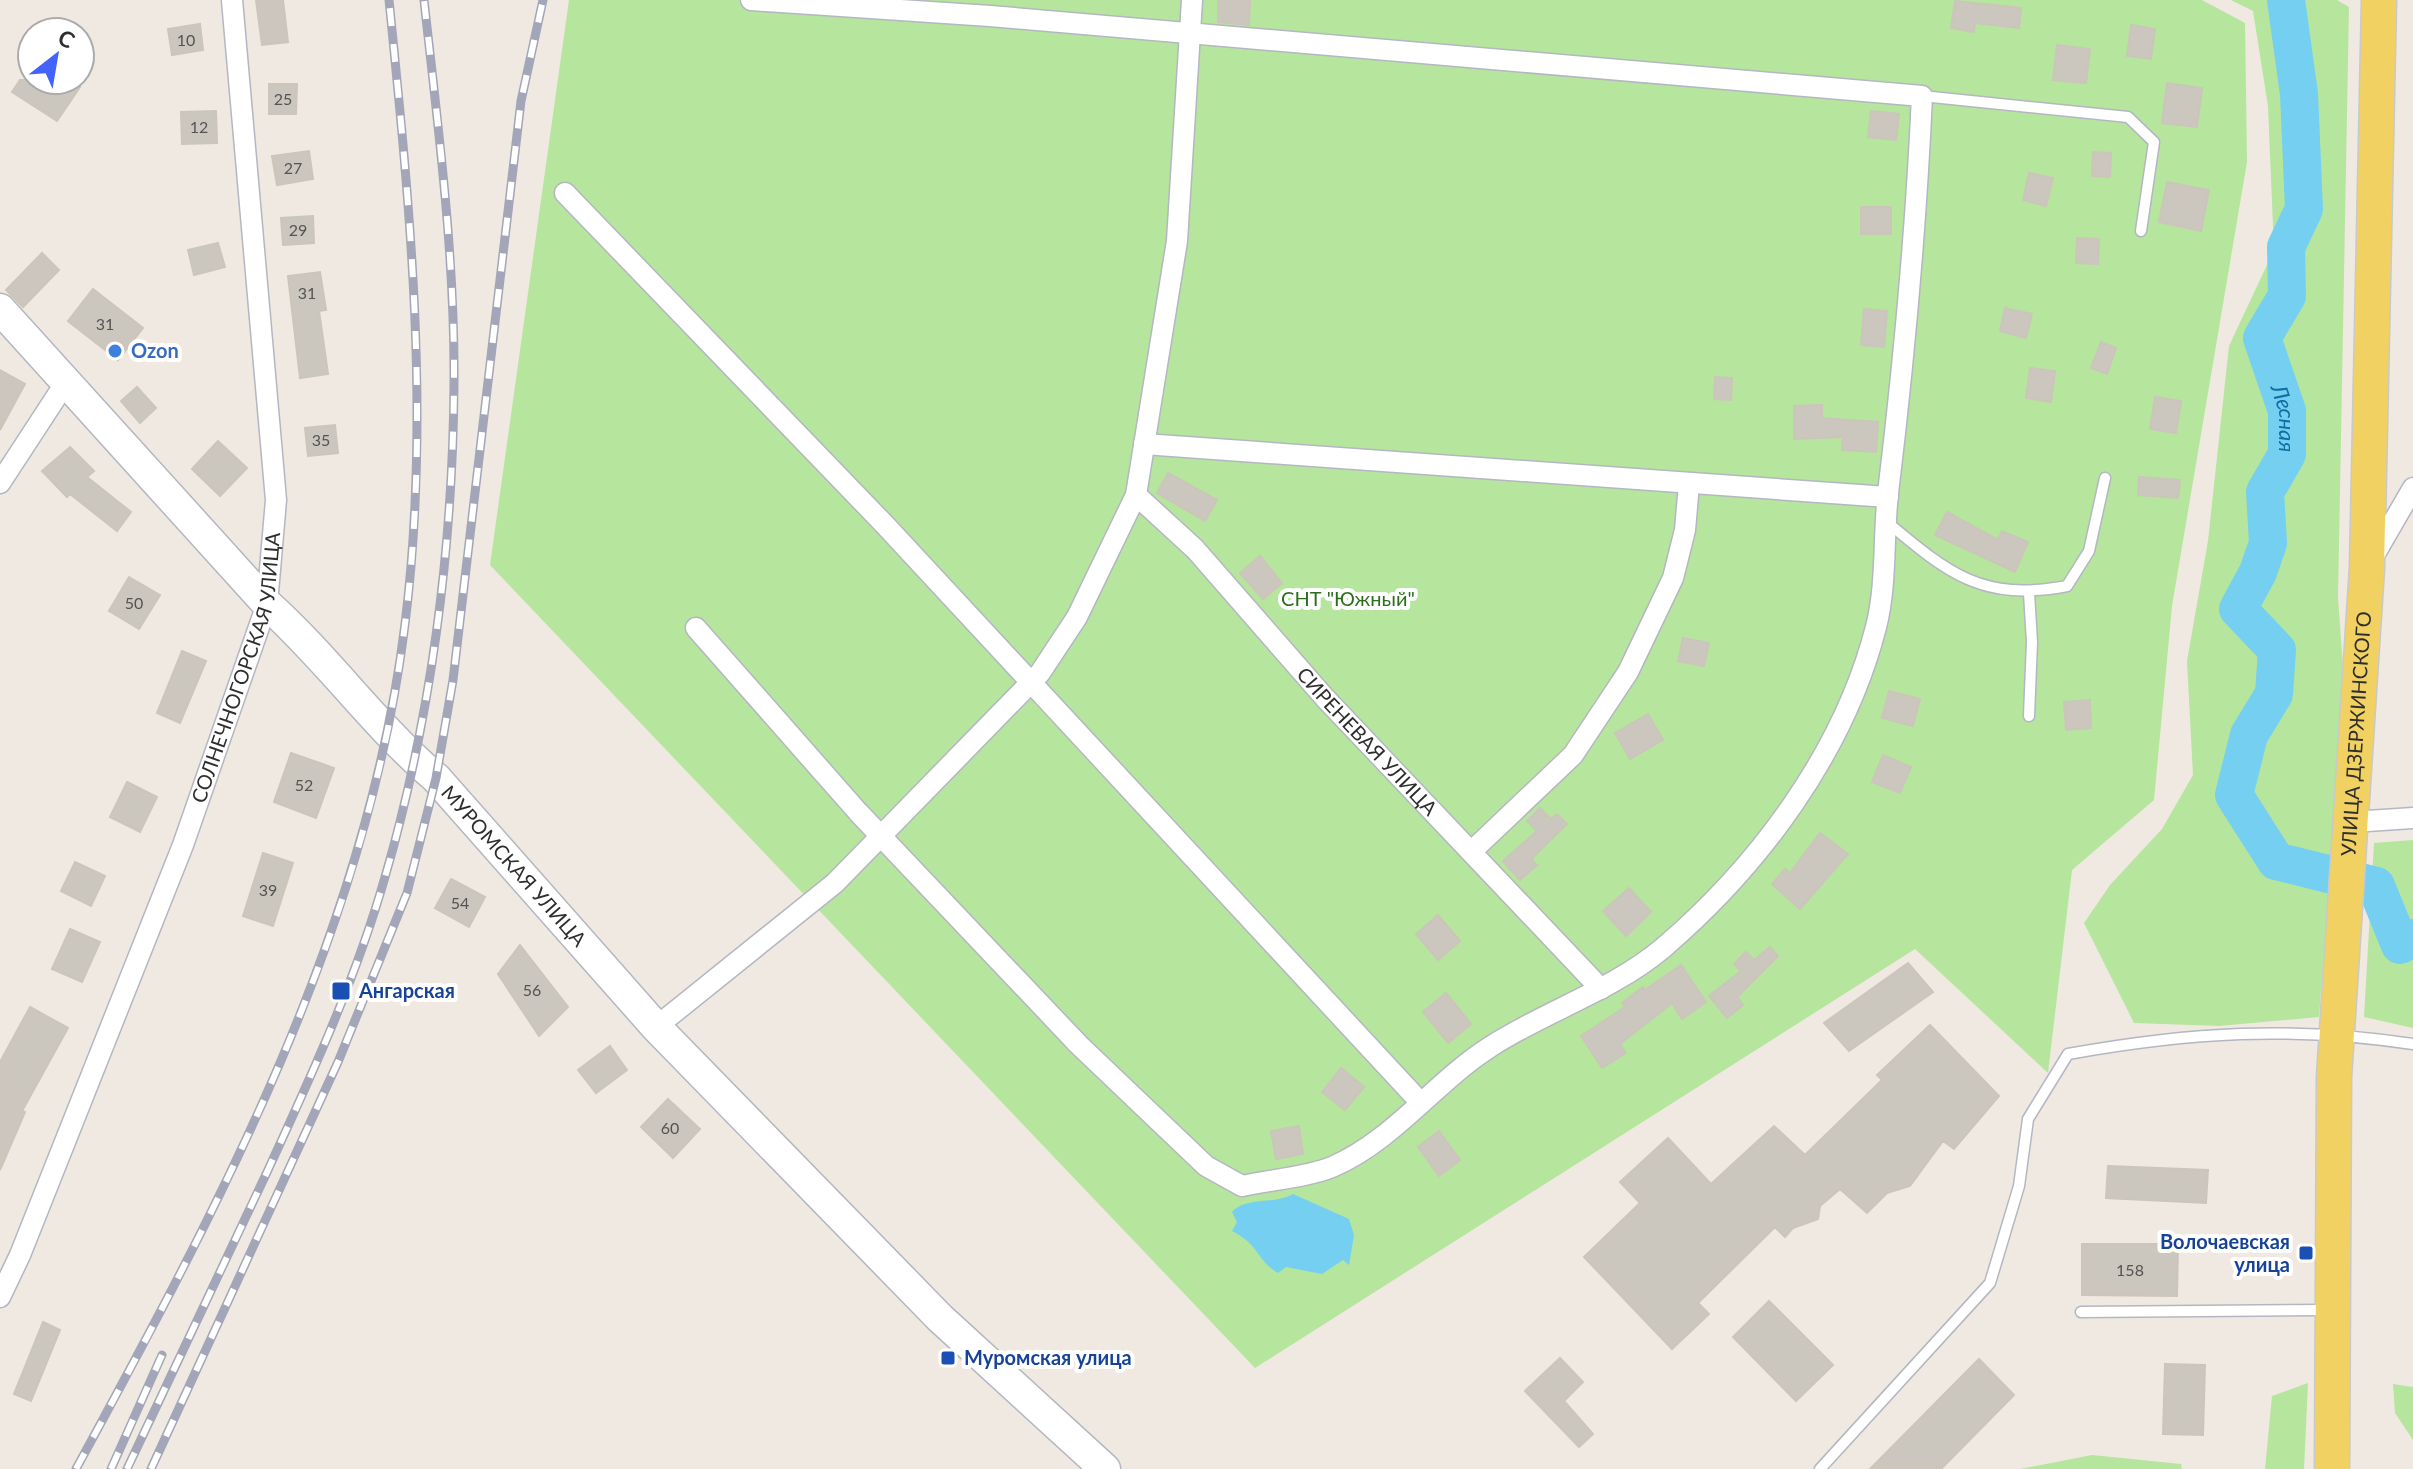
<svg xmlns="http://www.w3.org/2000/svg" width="2413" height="1469" font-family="Lato,sans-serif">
	<rect width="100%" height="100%" fill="#efe9e1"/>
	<!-- green -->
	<path fill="#b6e59e" d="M 569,0 L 2202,0 L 2245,23 L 2247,162 L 2172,606 L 2154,800 L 2072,870 L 2048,1073 L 1915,949 L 1255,1368 L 490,565 Z
		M 2231,0 L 2337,0 L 2349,7 L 2338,597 L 2344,682 L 2319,1017 L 2219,1026 L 2134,1023 L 2084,923 L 2110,885 L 2162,829 L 2193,775 L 2187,661 L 2208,541 L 2229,346 L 2274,250 L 2268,106 L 2253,11 Z
		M 2413,840 L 2413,1028 L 2364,1017 L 2374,843 Z
		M 2308,1383 L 2304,1469 L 2265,1469 L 2272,1396 Z
		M 2393,1384 L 2413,1387 L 2413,1440 L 2395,1413 Z
		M 2092,1455 L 2181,1464 L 2182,1469 L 2020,1469 Z"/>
	<!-- water -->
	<path fill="#75cff0" d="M 1293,1194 L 1349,1219 L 1354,1235 L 1349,1265 L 1343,1260 L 1322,1274 L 1286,1267 L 1278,1273 C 1256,1260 1260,1245 1232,1231 L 1237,1222 L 1232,1212 C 1247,1196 1274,1205 1293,1194 Z"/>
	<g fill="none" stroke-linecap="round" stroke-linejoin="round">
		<!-- river -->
		<path stroke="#75cff0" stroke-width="38" id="s1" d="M 2286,0 L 2299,94 L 2304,209 L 2286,247 L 2287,296 L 2262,338 L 2287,411 L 2287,454 L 2265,492 L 2268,543 L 2258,572 L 2238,609 L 2277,650 L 2274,694 L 2249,735 L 2234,795 L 2276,861 L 2376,886 L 2400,945 L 2413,938"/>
	</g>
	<!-- building -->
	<path fill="#cbc7bf" stroke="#cbc5ba" stroke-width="2" d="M 256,0 L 283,0 L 288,42 L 262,45 Z
		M 1218,0 L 1250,0 L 1249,25 L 1218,22 Z
		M 1955,1 L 2021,8 L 2019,28 L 1975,23 L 1974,32 L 1951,28 Z
		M 200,24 L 203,50 L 172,55 L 168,29 Z
		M 2131,25 L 2155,29 L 2151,59 L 2127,56 Z
		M 2057,45 L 2090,49 L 2086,83 L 2053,80 Z
		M 20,80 L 69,80 L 80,87 L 57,121 L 12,92 Z
		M 2167,83 L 2202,88 L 2197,127 L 2162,123 Z
		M 269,84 L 297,84 L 296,114 L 269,114 Z
		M 216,111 L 217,143 L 182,144 L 181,112 Z
		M 1871,111 L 1899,114 L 1896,140 L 1868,137 Z
		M 309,151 L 313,179 L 277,185 L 272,156 Z
		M 2093,152 L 2111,153 L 2110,177 L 2092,176 Z
		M 2029,173 L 2053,178 L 2046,206 L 2023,200 Z
		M 2167,182 L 2209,190 L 2201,231 L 2159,222 Z
		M 1861,207 L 1891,207 L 1891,234 L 1861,234 Z
		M 313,216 L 314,243 L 283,245 L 281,218 Z
		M 2077,238 L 2099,239 L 2098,264 L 2076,263 Z
		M 218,243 L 225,267 L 194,275 L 188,250 Z
		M 42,253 L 59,270 L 23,307 L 6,290 Z
		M 320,272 L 326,310 L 319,311 L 328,374 L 300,378 L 288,276 Z
		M 93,289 L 143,328 L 118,360 L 68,321 Z
		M 2005,308 L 2032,314 L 2026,338 L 2000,331 Z
		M 1864,309 L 1887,311 L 1884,347 L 1861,345 Z
		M 2101,342 L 2116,348 L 2107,374 L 2091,368 Z
		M 2030,368 L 2055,371 L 2051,402 L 2026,398 Z
		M 0,370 L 25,384 L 0,430 Z
		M 1715,377 L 1732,378 L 1731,400 L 1714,399 Z
		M 137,387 L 156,408 L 140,423 L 121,401 Z
		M 2155,397 L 2181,401 L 2176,433 L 2150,429 Z
		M 1822,405 L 1822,418 L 1878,422 L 1876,452 L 1842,450 L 1843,437 L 1794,439 L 1794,406 Z
		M 335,425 L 338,453 L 308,456 L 305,428 Z
		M 218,441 L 247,468 L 220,496 L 192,469 Z
		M 70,447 L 94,471 L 87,477 L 131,512 L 117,531 L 70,494 L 67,497 L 42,471 Z
		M 1168,473 L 1217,500 L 1205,521 L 1157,493 Z
		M 2139,477 L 2180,480 L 2178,498 L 2138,495 Z
		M 1947,512 L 1998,540 L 2002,531 L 2028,542 L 2015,572 L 1935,535 Z
		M 1260,556 L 1282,583 L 1263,599 L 1240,573 Z
		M 129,577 L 160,595 L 139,629 L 109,611 Z
		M 1683,638 L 1709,643 L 1704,666 L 1678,661 Z
		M 182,651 L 206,661 L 180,723 L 157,713 Z
		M 1889,691 L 1920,699 L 1913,726 L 1882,718 Z
		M 2090,700 L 2091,728 L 2066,730 L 2064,702 Z
		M 1648,714 L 1663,740 L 1630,759 L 1615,733 Z
		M 291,753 L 334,768 L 316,818 L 274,802 Z
		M 1883,755 L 1911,767 L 1900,793 L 1872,782 Z
		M 127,782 L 157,797 L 140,832 L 110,817 Z
		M 1540,808 L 1551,819 L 1557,814 L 1567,824 L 1531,859 L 1537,865 L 1520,880 L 1503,861 L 1537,831 L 1527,821 Z
		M 1820,833 L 1848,854 L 1800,909 L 1772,884 L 1785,869 L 1790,873 Z
		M 263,853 L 293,863 L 273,926 L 243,916 Z
		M 75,862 L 105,876 L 91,906 L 61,891 Z
		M 451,879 L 485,897 L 469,927 L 435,908 Z
		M 1629,888 L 1651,912 L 1626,936 L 1603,911 Z
		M 1438,915 L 1460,941 L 1438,960 L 1416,934 Z
		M 70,929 L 100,942 L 82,982 L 52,969 Z
		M 520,945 L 568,1007 L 539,1036 L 498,974 Z
		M 1770,947 L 1778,956 L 1737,997 L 1743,1005 L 1727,1018 L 1709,996 L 1741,971 L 1734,964 L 1746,952 L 1754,960 Z
		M 1908,963 L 1933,992 L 1849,1051 L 1824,1023 Z
		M 1681,965 L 1706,1002 L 1682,1019 L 1672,1003 L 1620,1044 L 1626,1053 L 1602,1068 L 1581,1036 L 1625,1007 L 1622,1003 L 1643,987 L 1645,990 Z
		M 1446,993 L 1471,1024 L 1448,1043 L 1423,1012 Z
		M 30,1007 L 68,1028 L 22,1111 L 25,1112 L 0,1170 L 0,1062 Z
		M 1930,1025 L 1999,1096 L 1954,1149 L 1943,1141 L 1910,1186 L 1887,1193 L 1867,1213 L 1840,1189 L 1820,1206 L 1818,1219 L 1793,1228 L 1785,1237 L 1775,1227 L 1698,1303 L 1709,1314 L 1672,1349 L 1584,1257 L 1640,1203 L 1620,1182 L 1668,1138 L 1711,1184 L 1774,1126 L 1805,1155 L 1882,1080 L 1877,1075 Z
		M 610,1046 L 627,1070 L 596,1093 L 578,1070 Z
		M 1341,1068 L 1364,1087 L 1345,1110 L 1322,1092 Z
		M 668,1099 L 700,1129 L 673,1158 L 641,1127 Z
		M 1299,1126 L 1303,1154 L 1276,1159 L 1271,1131 Z
		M 1439,1131 L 1460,1160 L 1439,1176 L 1418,1147 Z
		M 2108,1166 L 2208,1170 L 2206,1203 L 2106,1198 Z
		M 2082,1244 L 2178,1244 L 2177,1296 L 2082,1295 Z
		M 1769,1301 L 1833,1365 L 1796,1401 L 1733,1337 Z
		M 43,1322 L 60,1330 L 31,1401 L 14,1394 Z
		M 1560,1358 L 1583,1382 L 1564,1401 L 1593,1434 L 1579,1447 L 1525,1391 Z
		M 1979,1359 L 2014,1395 L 1941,1469 L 1870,1469 Z
		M 2165,1364 L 2205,1365 L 2203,1435 L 2163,1434 Z"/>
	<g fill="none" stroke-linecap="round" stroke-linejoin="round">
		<!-- service casing -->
		<g stroke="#b4b7c1" stroke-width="13">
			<path id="service" d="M 1922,96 L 2128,117 L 2154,142 L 2141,231
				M 1887,522 C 1949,574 1983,602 2067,586 L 2089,551 L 2105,478
				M 2029,716 L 2032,642 L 2029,593
				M 2081,1312 L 2327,1310
				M 1820,1469 L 1990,1283 L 2019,1186 L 2028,1119 L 2068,1054 C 2191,1032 2290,1026 2413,1044"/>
		</g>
		<!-- minor casing -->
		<g stroke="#b4b7c1" stroke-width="23">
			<g id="minor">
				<path d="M 565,193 L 886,526 L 1421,1103"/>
				<path d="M 1144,444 L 1888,497"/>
				<path d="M 0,483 L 66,382"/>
				<path id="s2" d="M 1136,495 L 1195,549 L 1325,698 L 1601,989"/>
				<path d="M 2373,557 L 2413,488"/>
				<path d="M 696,628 L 858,812 L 1079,1045 L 1206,1166 L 1242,1186 C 1268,1180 1308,1177 1332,1167 C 1393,1141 1435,1082 1490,1047 C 1545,1011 1612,991 1663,948 C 1759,866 1844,752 1876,627 C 1887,584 1883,537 1888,493 C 1904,361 1916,229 1922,96 L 990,16 L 751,0"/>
				<path d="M 2352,822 L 2413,818"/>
				<path d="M 1473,850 L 1573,755 L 1628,672 L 1673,578 L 1685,530 L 1689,484"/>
				<path d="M 656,1027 L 835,883 L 1040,673 L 1077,617 L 1136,495 L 1177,241 L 1192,0"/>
				<path id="s3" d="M 0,1297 L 20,1255 L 183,845 L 267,604 L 276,500 L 232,0"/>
			</g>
		</g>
		<!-- secondary casing -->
		<g stroke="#b4b7c1" stroke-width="33">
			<g id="secondary">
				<path id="s4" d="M 0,309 L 268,605 C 328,659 375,726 436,778 L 656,1027 L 940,1318 L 1105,1469"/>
			</g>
		</g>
		<!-- primary casing -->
		<g stroke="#c9c9c9" stroke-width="37">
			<g id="primary">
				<path id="s5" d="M 2332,1469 L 2334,1077 L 2367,568 L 2379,0"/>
			</g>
		</g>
		<!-- service -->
		<use href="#service" stroke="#fff" stroke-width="10"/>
		<!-- minor -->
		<use href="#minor" stroke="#fff" stroke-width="20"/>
		<!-- secondary -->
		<use href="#secondary" stroke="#fff" stroke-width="30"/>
		<!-- primary -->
		<use href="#primary" stroke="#f2d163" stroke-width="34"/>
		<!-- rail casing -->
		<g stroke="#a3a6b8" stroke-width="9">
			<path id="rail" d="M 76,1469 C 220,1204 368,929 405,624 C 431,415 410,208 389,0
				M 111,1469 L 162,1355
				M 127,1469 C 174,1369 221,1270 268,1170 C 312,1074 356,979 385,877 C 431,719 453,548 454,383 C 455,255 438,127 424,0
				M 151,1469 L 338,1062 L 407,893 L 436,778 L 453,680 L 521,101 L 543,0"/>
		</g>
		<!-- rail -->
		<use href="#rail" stroke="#fff" stroke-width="6" stroke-dasharray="18" stroke-linecap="butt"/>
	</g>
	<!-- markers -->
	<circle fill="#3f7fe0" stroke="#fff" stroke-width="3" cx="115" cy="351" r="8"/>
	<g fill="#1a4fb4" stroke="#fff" stroke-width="3">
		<rect x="331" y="981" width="20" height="20" rx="4"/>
		<rect x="2298" y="1245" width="16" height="16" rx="4"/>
		<rect x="940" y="1350" width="16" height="16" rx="4"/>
	</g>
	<g text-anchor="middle" stroke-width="8" stroke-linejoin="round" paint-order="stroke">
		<!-- number labels -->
		<g font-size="16" fill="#555452">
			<text x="186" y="46">10</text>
			<text x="283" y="105">25</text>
			<text x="199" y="133">12</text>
			<text x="293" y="174">27</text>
			<text x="298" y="236">29</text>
			<text x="307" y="299">31</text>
			<text x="105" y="330">31</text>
			<text x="321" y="446">35</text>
			<text x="134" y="609">50</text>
			<text x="304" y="791">52</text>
			<text x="268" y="896">39</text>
			<text x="460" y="909">54</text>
			<text x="532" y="996">56</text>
			<text x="670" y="1134">60</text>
			<text x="2130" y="1276">158</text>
		</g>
		<!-- shop labels -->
		<g font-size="20" font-weight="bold" fill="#366cbe" stroke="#fff" text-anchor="start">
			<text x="131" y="358">Ozon</text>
		</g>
		<!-- park labels -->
		<g font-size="20" fill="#2c6e1b" stroke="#fff">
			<text x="1348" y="606">СНТ "Южный"</text>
		</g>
		<!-- street labels -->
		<g font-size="20" fill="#2e2e2e" stroke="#fff">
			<text dy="7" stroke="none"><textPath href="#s3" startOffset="674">СОЛНЕЧНОГОРСКАЯ УЛИЦА</textPath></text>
			<text dy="7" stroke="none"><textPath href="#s5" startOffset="736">УЛИЦА ДЗЕРЖИНСКОГО</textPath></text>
			<text dy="7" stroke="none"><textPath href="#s2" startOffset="338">СИРЕНЕВАЯ УЛИЦА</textPath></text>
			<text dy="7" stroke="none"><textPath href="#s4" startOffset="758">МУРОМСКАЯ УЛИЦА</textPath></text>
		</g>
		<!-- transit labels -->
		<g font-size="20" font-weight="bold" fill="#164399" stroke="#fff" text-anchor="start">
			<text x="359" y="998">Ангарская</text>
			<text x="2290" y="1249" text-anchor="end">Волочаевская<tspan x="2290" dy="23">улица</tspan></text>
			<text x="964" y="1365">Муромская улица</text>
		</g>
		<!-- water labels -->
		<g font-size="22" font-style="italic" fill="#0d6fa3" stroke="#fff">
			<text dy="8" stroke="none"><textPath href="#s1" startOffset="434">Лесная</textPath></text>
		</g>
	</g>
	<!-- north arrow -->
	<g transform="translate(56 56) rotate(31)"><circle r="38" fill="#ffffff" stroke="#ababab" stroke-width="2"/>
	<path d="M0-6L14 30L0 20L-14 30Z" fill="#4264fb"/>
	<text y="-12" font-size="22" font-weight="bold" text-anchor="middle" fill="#2e2e2e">С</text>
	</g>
</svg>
